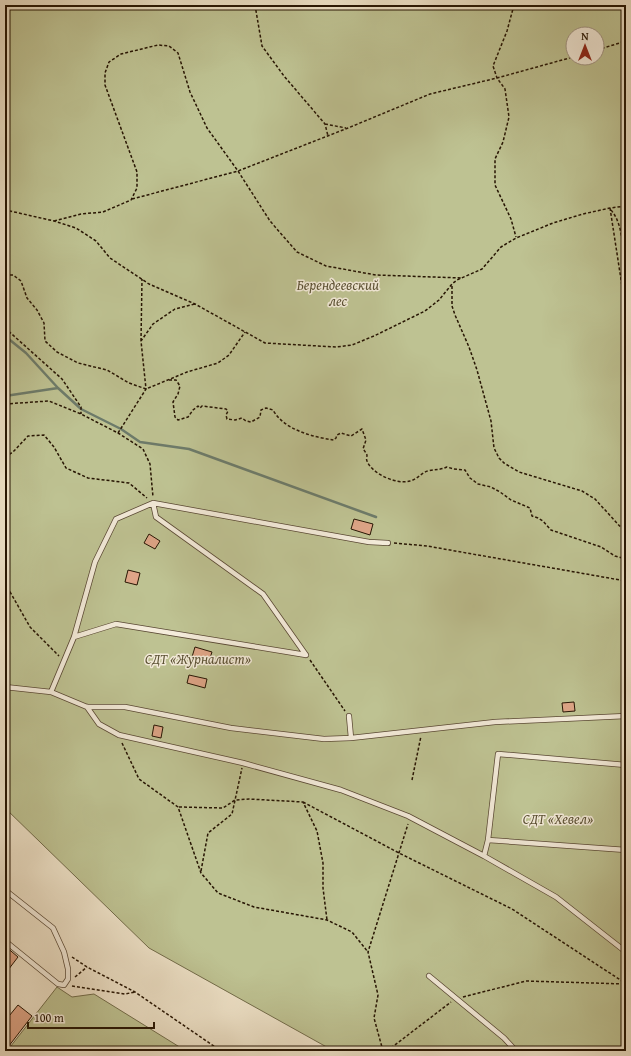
<svg xmlns="http://www.w3.org/2000/svg" width="631" height="1056" font-family="'Gentium Book Plus',serif">
	<rect width="100%" height="100%" fill="#eee2c8"/>
	<filter id="stains"><feTurbulence type="fractalNoise" baseFrequency=".005" numOctaves="4"/><feColorMatrix values="0 0 0 0 .2 0 0 0 0 .09 0 0 0 0 .02 0 0 0 .5 -.17"/></filter>
	<radialGradient id="worn" r=".72"><stop offset=".6" stop-color="#630" stop-opacity="0"/><stop offset="1" stop-color="#630" stop-opacity=".3"/></radialGradient>
	<!-- green -->
	<path fill="#bec292" stroke="#726c4a" fill-rule="evenodd" d="M 5,5 L 626,5 L 626,1051 L 332,1051 L 332,1050 L 149,948 L 5,808 ZM 573,34 L 597,34 L 597,58 L 573,58 Z
		M 57,987 L 72,997 L 94,994 L 186,1051 L 7,1051 Z"/>
	<g fill="none" stroke-linecap="round" stroke-linejoin="round">
		<!-- stream -->
		<path stroke="#6d7b6a" stroke-width="2.5" d="M 5,336 L 26,353 L 58,388 L 81,409 L 121,429 L 140,442 L 189,449 L 376,517
			M 5,396 L 58,388"/>
	</g>
	<!-- building -->
	<path fill="#dea587" stroke="#271503" d="M 354,519 L 373,524 L 370,535 L 351,529 Z
		M 149,534 L 160,541 L 155,549 L 144,543 Z
		M 128,570 L 140,573 L 137,585 L 125,582 Z
		M 195,647 L 212,652 L 209,661 L 192,657 Z
		M 189,675 L 207,679 L 205,688 L 187,683 Z
		M 574,702 L 575,711 L 563,712 L 562,703 Z
		M 154,725 L 163,727 L 161,738 L 152,736 Z
		M 5,946 L 18,957 L 5,974 Z
		M 18,1005 L 32,1016 L 5,1051 L 5,1021 Z"/>
	<g fill="none" stroke-linecap="round" stroke-linejoin="round">
		<!-- lane casing -->
		<g stroke="#594834" stroke-width="6">
			<path id="lane" d="M 153,503 L 369,542 L 388,543
				M 74,637 L 116,624 L 306,655
				M 5,687 L 51,692 L 87,707 L 125,707 L 231,728 L 324,739 L 351,738 L 495,722 L 626,716
				M 51,692 L 74,637 L 95,562 L 116,519 L 153,503 L 156,517 L 263,594 L 306,655
				M 87,707 L 99,724 L 119,735 L 243,763 L 341,790 L 408,816 L 484,856 L 556,897 L 626,952
				M 349,716 L 351,738
				M 488,840 L 626,850
				M 484,856 L 488,840 L 498,754 L 626,765
				M 5,890 L 53,928 L 64,952 L 68,969 L 68,979 L 64,985 L 58,984 L 5,941
				M 429,976 L 504,1038 L 516,1051"/>
		</g>
		<!-- path -->
		<path stroke="#271503" stroke-width="1.5" stroke-dasharray="3 2" stroke-linecap="butt" d="M 255,5 L 262,46 L 284,76 L 325,124 L 328,136
			M 514,5 L 507,31 L 493,66 L 497,78 L 505,89 L 509,117 L 503,142 L 495,159 L 495,185 L 511,219 L 516,237
			M 597,50 L 626,41
			M 325,124 L 346,128
			M 132,199 L 238,171 L 348,128 L 430,94 L 497,78 L 573,57
			M 5,208 L 10,211 L 54,221 L 76,228 L 96,241 L 110,258 L 149,284 L 195,304 L 265,343 L 336,347 L 352,345 L 374,336 L 425,311 L 439,300 L 452,284 L 457,280 L 482,269 L 501,247 L 516,238 L 553,223 L 583,214 L 610,208 L 626,206
			M 610,208 L 626,312
			M 611,210 C 618,218 621,230 622,241 L 626,245
			M 54,221 L 81,214 L 103,212 L 131,200 L 137,188 L 137,172 L 105,85 L 105,73 L 109,62 L 121,54 L 158,45 L 169,46 L 178,53 L 190,92 L 207,128 L 238,171 L 270,221 L 297,252 L 326,266 L 376,275 L 462,278
			M 5,261 L 6,263 L 5,266
			M 5,275 L 13,275 L 21,281 L 27,298 L 37,310 L 44,323 L 45,341 L 57,352 L 78,363 L 107,370 L 129,383 L 146,389 L 187,372 L 218,363 L 229,355 L 245,332
			M 452,286 L 452,306 L 455,315 L 469,347 L 477,370 L 491,421 L 494,448 L 499,458 L 504,463 L 519,472 L 582,491 L 595,499 L 626,533
			M 5,328 L 62,379 L 81,407 L 81,414
			M 141,341 L 142,279
			M 169,380 L 176,380 L 180,386 L 178,394 L 173,402 L 175,417 L 178,420 L 188,417 L 193,410 L 198,406 L 200,408 L 202,406 L 226,409 L 228,411 L 226,415 L 227,419 L 235,420 L 242,418 L 246,421 L 251,422 L 260,417 L 261,410 L 266,408 L 273,410 C 284,430 313,437 334,440 L 336,438 L 337,435 L 341,433 L 351,436 L 362,429 L 366,440 L 363,449 C 365,451 366,453 367,455 C 367,457 366,459 367,461 C 372,474 397,485 410,481 C 418,479 422,472 428,471 C 435,469 441,470 447,467 L 454,469 L 465,470 L 470,478 L 478,484 L 491,487 L 500,492 L 511,500 L 530,508 L 532,516 L 538,518 L 543,521 L 551,530 L 601,547 L 615,556 L 626,559
			M 5,404 L 49,401 L 81,414 L 118,433 L 143,449 L 150,464 L 153,497
			M 118,433 L 146,389 L 141,341 L 153,324 L 175,309 L 195,304
			M 5,457 L 13,452 L 28,436 L 44,435 L 54,447 L 66,468 L 88,478 L 129,483 L 147,498
			M 394,543 L 427,546 L 626,581
			M 5,583 L 30,627 L 59,656
			M 310,660 L 345,711
			M 122,743 L 139,779 L 178,807 L 201,873 L 218,893 L 254,907 L 327,920 L 352,932 L 368,952
			M 412,780 L 421,736
			M 303,802 L 399,853 L 512,909 L 625,983
			M 179,807 L 223,808 L 235,800 L 249,799 L 303,802 L 317,831 L 323,863 L 323,888 L 327,920
			M 201,871 L 208,833 L 232,814 L 242,768
			M 72,957 L 87,967 L 135,992 L 221,1051
			M 75,977 L 87,967
			M 72,986 L 125,994 L 135,992
			M 463,997 L 526,981 L 626,984
			M 332,1051 L 332,1050 L 348,1051
			M 383,1051 L 374,1018 L 378,995 L 368,952 L 408,824
			M 387,1051 L 451,1002"/>
		<!-- lane -->
		<use href="#lane" stroke="#f4ecdb" stroke-width="4.5"/>
	</g>
	<g text-anchor="middle" stroke-width="3" stroke-linejoin="round" paint-order="stroke">
		<!-- park labels -->
		<g font-size="14" font-style="italic" fill="#5c5235" stroke="#f4ecdb">
			<text x="338" y="290">Берендеевский<tspan x="338" dy="16">лес</tspan></text>
			<text x="198" y="664">СДТ «Журналист»</text>
			<text x="558" y="824">СДТ «Хевел»</text>
		</g>
	</g>
	<!-- margin -->
	<rect width="631" height="1056" fill="none" stroke="#eee2c8" stroke-width="20"/>
	<rect x="6" y="6" width="619" height="1044" fill="none" stroke="#271503" stroke-width="2"/>
	<rect x="10" y="10" width="611" height="1036" fill="none" stroke="#271503"/>
	<!-- north arrow -->
	<g transform="translate(585 46)"><circle r="19" fill="#f4ecdb" stroke="#a29685"/>
	<path d="M0-3L7 15L0 10L-7 15Z" fill="#8f2418"/>
	<text y="-6" font-size="11" font-weight="bold" text-anchor="middle" fill="#271503">N</text>
	</g>
	<!-- scale -->
	<path d="M28 1022v6h126v-6" fill="none" stroke="#271503" stroke-width="2"/>
	<text x="34" y="1022" font-size="12" fill="#271503" stroke="#f4ecdb" stroke-width="3" paint-order="stroke">100 m</text>
	<rect width="100%" height="100%" filter="url(#stains)"/>
	<rect width="100%" height="100%" fill="url(#worn)"/>
</svg>
